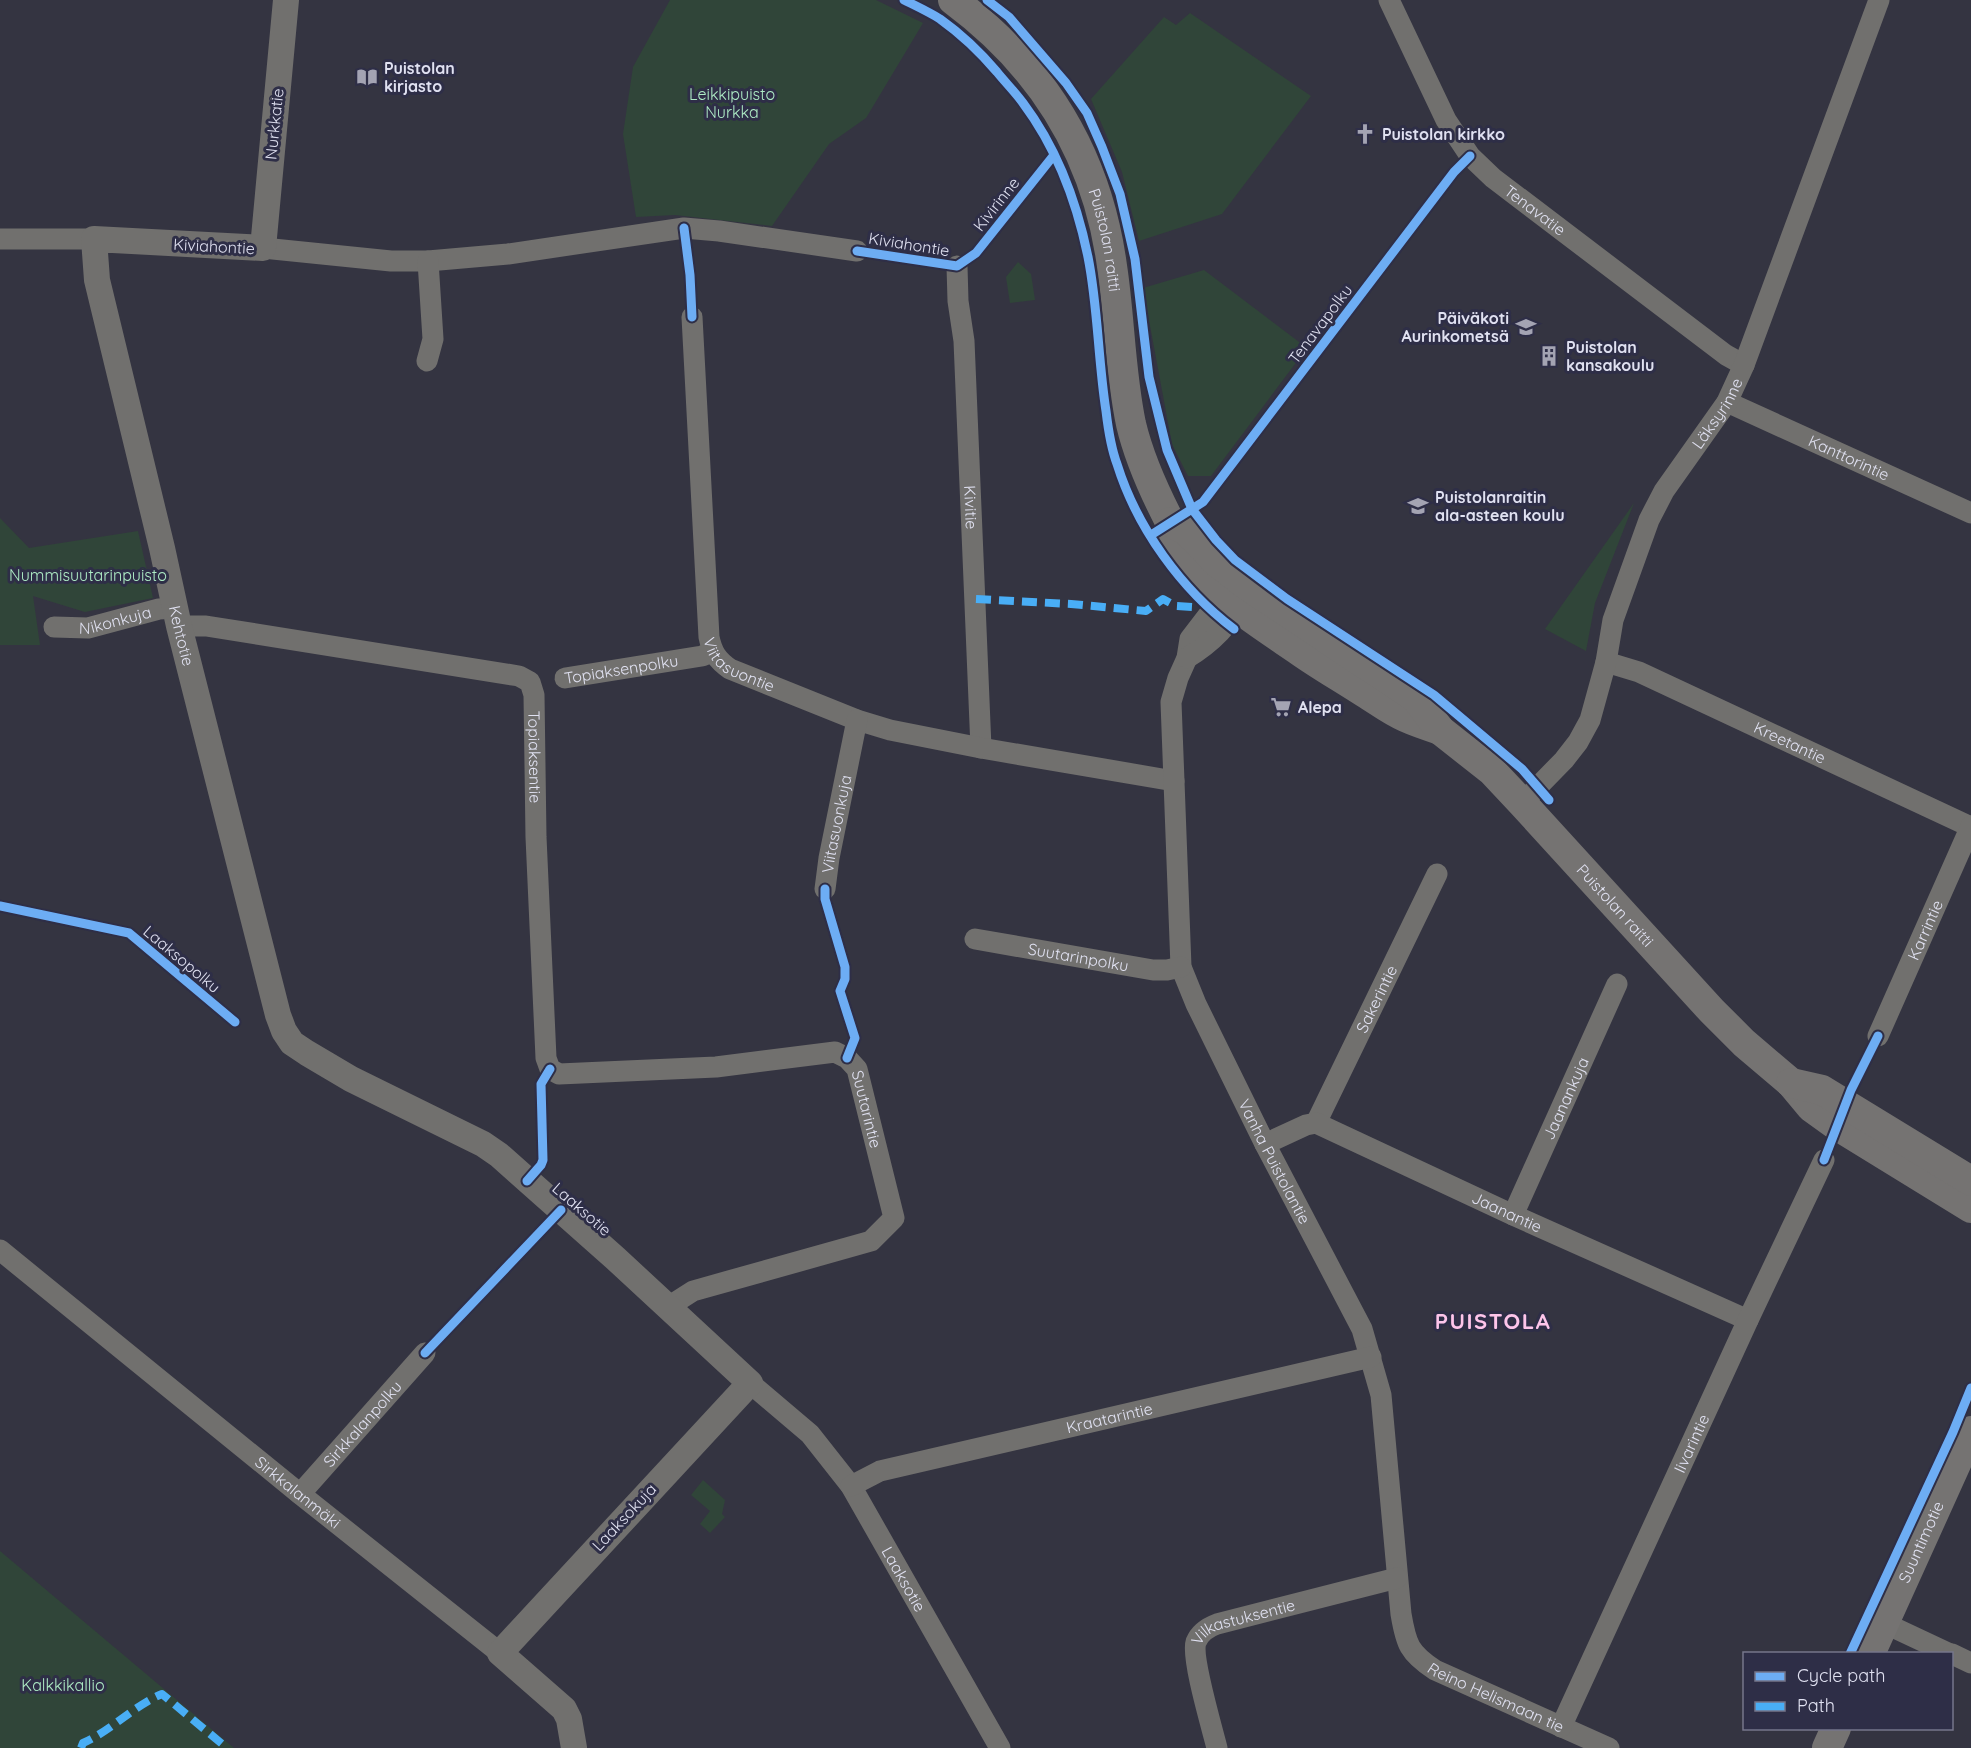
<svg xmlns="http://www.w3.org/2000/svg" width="1971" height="1748" font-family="Quicksand,sans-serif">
	<rect width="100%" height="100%" fill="#343441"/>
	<!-- green -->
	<path fill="#304539" d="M 670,0 L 876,0 L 923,23 L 866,118 L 829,144 L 772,226 L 675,215 L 636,217 L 623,134 L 633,67 Z
		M 1190,13 L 1311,96 L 1222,214 L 1139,241 L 1122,172 L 1091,99 L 1164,17 L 1176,25 Z
		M 1018,262 L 1031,274 L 1035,300 L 1010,303 L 1006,277 Z
		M 1204,270 L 1307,348 L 1211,476 L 1188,476 L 1172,444 L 1143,288 Z
		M 1634,503 L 1595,603 L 1586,651 L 1545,629 Z
		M 0,518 L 29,548 L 138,531 L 153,598 L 85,612 L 33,596 L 40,645 L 0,645 Z
		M 703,1480 L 725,1500 L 722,1514 L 725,1517 L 710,1533 L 700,1524 L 710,1511 L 691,1495 Z
		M 0,1551 L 234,1748 L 0,1748 Z"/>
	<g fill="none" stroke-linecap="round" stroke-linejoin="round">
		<!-- minor -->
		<g stroke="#71706e" stroke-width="21">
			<path id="s1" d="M 1389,0 L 1446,120 L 1470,156 L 1493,178 L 1726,355 L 1744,365"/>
			<path d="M 0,239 L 94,239"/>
			<path d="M 263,248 L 391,261 L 428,261 L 508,254 L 684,228 L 719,231 L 857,251"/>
			<path id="s2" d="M 957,266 L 958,301 L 964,341 L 981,748"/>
			<path id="s3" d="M 692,317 L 709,637 C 712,652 717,660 730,669 L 857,720 L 890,730 L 981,748 L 1174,781"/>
			<path d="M 427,361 L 433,339 L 428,261"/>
			<path id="s4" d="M 1727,402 L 1971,513"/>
			<path id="s5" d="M 1234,590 L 1223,596 L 1190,639 L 1187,658 L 1178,678 L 1171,702 L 1181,967 L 1196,1004 L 1265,1144 L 1362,1329 L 1381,1395 L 1401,1614 C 1406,1644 1409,1653 1435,1670 L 1609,1748"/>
			<path id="s6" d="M 179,626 L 206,626 L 519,676 L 530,682 L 534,695 L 536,837 L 546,1058 L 550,1069 L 559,1074 L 716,1067 L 835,1052 L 847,1058 L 857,1069 L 894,1218 L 871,1241 L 693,1291 L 668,1307"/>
			<path id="s7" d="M 54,627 L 88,628 L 159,609 L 175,608"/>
			<path d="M 1187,658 C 1209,645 1235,622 1242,596"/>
			<path id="s8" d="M 1606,662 L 1639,672 L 1971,827"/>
			<path id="s9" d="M 565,678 L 702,656 L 712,652"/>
			<path id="s10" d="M 1522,803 L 1564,760 L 1578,742 L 1590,720 L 1606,662 L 1613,620 L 1649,520 L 1664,491 L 1727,402 L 1744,365 L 1879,0"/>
			<path id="s11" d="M 825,889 L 829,858 L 857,720"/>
			<path id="s12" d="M 975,939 L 1153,970 L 1167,970 L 1181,967"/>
			<path id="s13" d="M 1878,1036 L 1971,826"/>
			<path id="s14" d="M 1316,1123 L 1437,874"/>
			<path id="s15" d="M 1265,1144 L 1306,1125 L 1316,1123 L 1513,1215 L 1748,1320"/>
			<path id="s16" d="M 1513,1215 L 1617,984"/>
			<path id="s17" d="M 0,1250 L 300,1494 L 500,1653"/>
			<path id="s18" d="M 750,1383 L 810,1434 L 851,1486 L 1000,1748"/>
			<path id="s19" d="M 851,1486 L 880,1471 L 1371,1357"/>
			<path id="s20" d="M 300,1494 L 425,1353"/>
			<path d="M 1884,1623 L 1950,1654"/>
			<path d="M 1952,1654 L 1971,1663"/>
			<path id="s21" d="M 1561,1727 L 1748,1320 L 1824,1160"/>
			<path id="s22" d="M 1217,1748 C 1212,1728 1191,1657 1196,1642 C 1200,1632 1209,1627 1217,1624 L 1397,1578"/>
		</g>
		<!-- tertiary -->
		<path stroke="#71706e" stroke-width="26" id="s23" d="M 286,0 L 263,248 L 94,239 L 97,280 L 162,548 L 179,626 L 278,1015 L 284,1031 L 292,1043 L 307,1053 L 351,1079 L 483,1144 L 499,1155 L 615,1258 L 750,1383 L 500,1653 L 564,1709 L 569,1719 L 574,1748"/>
		<!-- secondary -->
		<g stroke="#757372" stroke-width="30">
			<path id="s24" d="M 953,0 C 1042,66 1097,155 1112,266 C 1120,318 1120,372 1131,424 C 1139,458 1153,489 1169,520 C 1172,527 1172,535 1175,542 C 1203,589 1254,620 1298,650 C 1319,665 1342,678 1365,693 C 1378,701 1391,711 1405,717 C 1416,722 1428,726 1440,730"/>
			<path id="s25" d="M 1170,522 L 1187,531 L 1218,563 L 1245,584 L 1416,698 L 1440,730 L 1492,771 L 1522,803 L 1712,1011 L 1744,1043 L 1791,1083 L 1811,1107 L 1836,1125 L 1971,1208"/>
			<path d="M 1791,1083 L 1822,1090 L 1971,1181"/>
			<path id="s26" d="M 1870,1654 L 1971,1431"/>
			<path d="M 1827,1748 L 1836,1728"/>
		</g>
		<!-- quiet -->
		<path stroke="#49aef6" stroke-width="8" stroke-dasharray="15 8" stroke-linecap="butt" d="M 976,599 L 1071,604 L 1146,611 L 1163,599 L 1176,606 L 1192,607
			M 81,1748 L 83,1743 C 112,1730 135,1705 162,1694 L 227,1748"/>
		<!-- cycleway casing -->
		<g stroke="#2e2e47" stroke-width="13">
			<path id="cycleway" d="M 904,0 C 916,6 929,12 940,19 C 961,34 980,52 997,72 C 1005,82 1015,92 1023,103 C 1056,147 1077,203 1088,257 C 1098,307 1098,360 1106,411 C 1108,428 1111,448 1117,464 C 1137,528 1181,589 1234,629
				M 987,0 L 1009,17 L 1066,83 L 1087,113 L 1102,147 L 1120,194 L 1135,259 L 1149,377 L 1167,450 L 1192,509 L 1216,540 L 1235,560 L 1287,599 L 1434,695 L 1522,769 L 1549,800
				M 684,228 L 690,275 L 692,317
				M 857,251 L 957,266 L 976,253 L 1054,155
				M 1151,535 L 1203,502 L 1454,172 L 1470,156
				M 825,889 L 825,899 L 845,967 L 845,979 L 840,991 L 855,1038 L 847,1058
				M 0,906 L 129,933 L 235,1022
				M 1824,1160 L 1851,1090 L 1878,1036
				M 527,1181 L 541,1165 L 543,1160 L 541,1084 L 550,1069
				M 425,1353 L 561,1210
				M 1850,1654 L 1953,1432 L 1971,1388"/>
		</g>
		<!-- cycleway -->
		<use href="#cycleway" stroke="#6dadf4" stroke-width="9"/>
	</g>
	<!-- icons -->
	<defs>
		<g id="library-bare" transform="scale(1.62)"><path d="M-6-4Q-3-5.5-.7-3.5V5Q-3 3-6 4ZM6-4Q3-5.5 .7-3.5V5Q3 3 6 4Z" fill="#a4a4b3" stroke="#2e2e47" stroke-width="2.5" paint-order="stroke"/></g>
		<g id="church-bare" transform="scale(1.62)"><path d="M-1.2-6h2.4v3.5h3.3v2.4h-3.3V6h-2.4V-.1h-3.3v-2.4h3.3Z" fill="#a4a4b3" stroke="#2e2e47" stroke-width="2.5" paint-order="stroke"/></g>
		<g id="school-bare" transform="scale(1.62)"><path d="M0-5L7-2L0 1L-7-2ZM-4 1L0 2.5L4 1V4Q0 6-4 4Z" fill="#a4a4b3" stroke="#2e2e47" stroke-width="2.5" paint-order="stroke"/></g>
		<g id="building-bare" transform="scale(1.62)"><path d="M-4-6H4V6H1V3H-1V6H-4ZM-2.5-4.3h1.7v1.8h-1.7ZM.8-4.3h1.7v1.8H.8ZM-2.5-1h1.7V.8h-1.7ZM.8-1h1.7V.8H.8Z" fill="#a4a4b3" stroke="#2e2e47" stroke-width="2.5" paint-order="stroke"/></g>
		<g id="supermarket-bare" transform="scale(1.62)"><path d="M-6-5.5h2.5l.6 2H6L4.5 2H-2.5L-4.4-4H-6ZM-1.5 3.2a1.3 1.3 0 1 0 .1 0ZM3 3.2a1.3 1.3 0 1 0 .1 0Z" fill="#a4a4b3" stroke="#2e2e47" stroke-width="2.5" paint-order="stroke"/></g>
	</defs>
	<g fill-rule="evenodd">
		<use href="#library-bare" x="367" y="77"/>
		<use href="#church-bare" x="1365" y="134"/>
		<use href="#school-bare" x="1526" y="327"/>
		<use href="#building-bare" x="1549" y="356"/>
		<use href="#school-bare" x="1418" y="506"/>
		<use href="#supermarket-bare" x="1281" y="707"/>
	</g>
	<g text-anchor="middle" stroke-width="6" stroke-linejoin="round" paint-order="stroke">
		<!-- poi labels -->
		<g font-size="16" font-weight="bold" fill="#e0e1f1" stroke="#2e2e47" text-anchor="start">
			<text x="384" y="74">Puistolan<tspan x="384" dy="18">kirjasto</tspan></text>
			<text x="1382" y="140">Puistolan kirkko</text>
			<text x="1509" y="324" text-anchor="end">Päiväkoti<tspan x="1509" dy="18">Aurinkometsä</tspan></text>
			<text x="1566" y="353">Puistolan<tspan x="1566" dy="18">kansakoulu</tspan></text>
			<text x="1435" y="503">Puistolanraitin<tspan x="1435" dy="18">ala-asteen koulu</tspan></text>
			<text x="1298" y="713">Alepa</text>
		</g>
		<!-- park labels -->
		<g font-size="16" fill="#aeecc5" stroke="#2e2e47">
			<text x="732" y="100">Leikkipuisto<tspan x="732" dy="18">Nurkka</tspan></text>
			<text x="88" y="581">Nummisuutarinpuisto</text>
			<text x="63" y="1691">Kalkkikallio</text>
		</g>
		<!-- street labels -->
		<g font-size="16" fill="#e0e1f1" stroke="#2e2e47">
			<text transform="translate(274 124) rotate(-84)" y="6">Nurkkatie</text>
			<text transform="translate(996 204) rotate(-52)" y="6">Kivirinne</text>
			<text dy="6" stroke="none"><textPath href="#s1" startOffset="261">Tenavatie</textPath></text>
			<text dy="6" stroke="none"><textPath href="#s24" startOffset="292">Puistolan raitti</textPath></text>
			<text transform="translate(909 244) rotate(9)" y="6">Kiviahontie</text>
			<text transform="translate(214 246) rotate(3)" y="6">Kiviahontie</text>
			<text transform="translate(1320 324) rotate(-53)" y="6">Tenavapolku</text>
			<text dy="6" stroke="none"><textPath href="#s10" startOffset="444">Läksyrinne</textPath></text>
			<text dy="6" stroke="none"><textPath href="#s4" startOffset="134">Kanttorintie</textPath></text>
			<text dy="6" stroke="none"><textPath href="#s2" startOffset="242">Kivitie</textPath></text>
			<text dy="6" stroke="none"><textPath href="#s7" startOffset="62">Nikonkuja</textPath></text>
			<text dy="6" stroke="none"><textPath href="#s23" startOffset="825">Kehtotie</textPath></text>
			<text dy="6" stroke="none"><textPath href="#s3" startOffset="364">Viitasuontie</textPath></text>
			<text dy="6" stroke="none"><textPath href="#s9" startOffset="57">Topiaksenpolku</textPath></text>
			<text dy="6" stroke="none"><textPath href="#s8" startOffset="201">Kreetantie</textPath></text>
			<text dy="6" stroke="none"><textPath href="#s6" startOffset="432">Topiaksentie</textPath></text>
			<text dy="6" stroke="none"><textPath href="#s11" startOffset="66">Viitasuonkuja</textPath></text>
			<text dy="6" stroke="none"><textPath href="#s25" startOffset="592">Puistolan raitti</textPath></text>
			<text dy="6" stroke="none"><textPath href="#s13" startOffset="116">Karrintie</textPath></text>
			<text dy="6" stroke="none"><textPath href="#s12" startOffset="105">Suutarinpolku</textPath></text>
			<text transform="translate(182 959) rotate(40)" y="6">Laaksopolku</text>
			<text dy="6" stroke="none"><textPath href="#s14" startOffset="138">Sakerintie</textPath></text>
			<text dy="6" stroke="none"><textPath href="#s16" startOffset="128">Jaanankuja</textPath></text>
			<text dy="6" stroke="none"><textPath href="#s6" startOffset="1102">Suutarintie</textPath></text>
			<text dy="6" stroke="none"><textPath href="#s5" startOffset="614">Vanha Puistolantie</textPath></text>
			<text transform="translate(582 1209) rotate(41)" y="6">Laaksotie</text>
			<text dy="6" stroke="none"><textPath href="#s15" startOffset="266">Jaanantie</textPath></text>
			<text dy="6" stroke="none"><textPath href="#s19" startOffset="268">Kraatarintie</textPath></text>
			<text dy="6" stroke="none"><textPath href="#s20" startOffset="94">Sirkkalanpolku</textPath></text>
			<text dy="6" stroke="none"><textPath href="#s21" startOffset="312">Iivarintie</textPath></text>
			<text dy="6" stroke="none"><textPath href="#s17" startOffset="384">Sirkkalanmäki</textPath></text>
			<text transform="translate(624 1517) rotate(-47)" y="6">Laaksokuja</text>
			<text dy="6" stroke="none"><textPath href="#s26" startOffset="123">Suuntimotie</textPath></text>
			<text dy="6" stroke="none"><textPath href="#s18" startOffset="252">Laaksotie</textPath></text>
			<text dy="6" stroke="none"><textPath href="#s22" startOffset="162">Vilkastuksentie</textPath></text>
			<text dy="6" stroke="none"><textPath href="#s5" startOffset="1227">Reino Helismaan tie</textPath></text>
		</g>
		<!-- district labels -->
		<g font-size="22" font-weight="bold" letter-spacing="1.5" fill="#fdc5ea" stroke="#2e2e47">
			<text x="1493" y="1329">PUISTOLA</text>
		</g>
	</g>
	<!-- legend -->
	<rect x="1743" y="1652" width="210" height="78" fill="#2e2e47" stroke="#75768b" stroke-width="1.5"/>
	<rect x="1755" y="1672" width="30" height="9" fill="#6dadf4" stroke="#75768b" stroke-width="1.5"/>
	<text x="1797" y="1682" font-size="18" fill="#e0e1f1">Cycle path</text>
	<rect x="1755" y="1702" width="30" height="9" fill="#49aef6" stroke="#75768b" stroke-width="1.5"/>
	<text x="1797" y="1712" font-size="18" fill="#e0e1f1">Path</text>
</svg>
